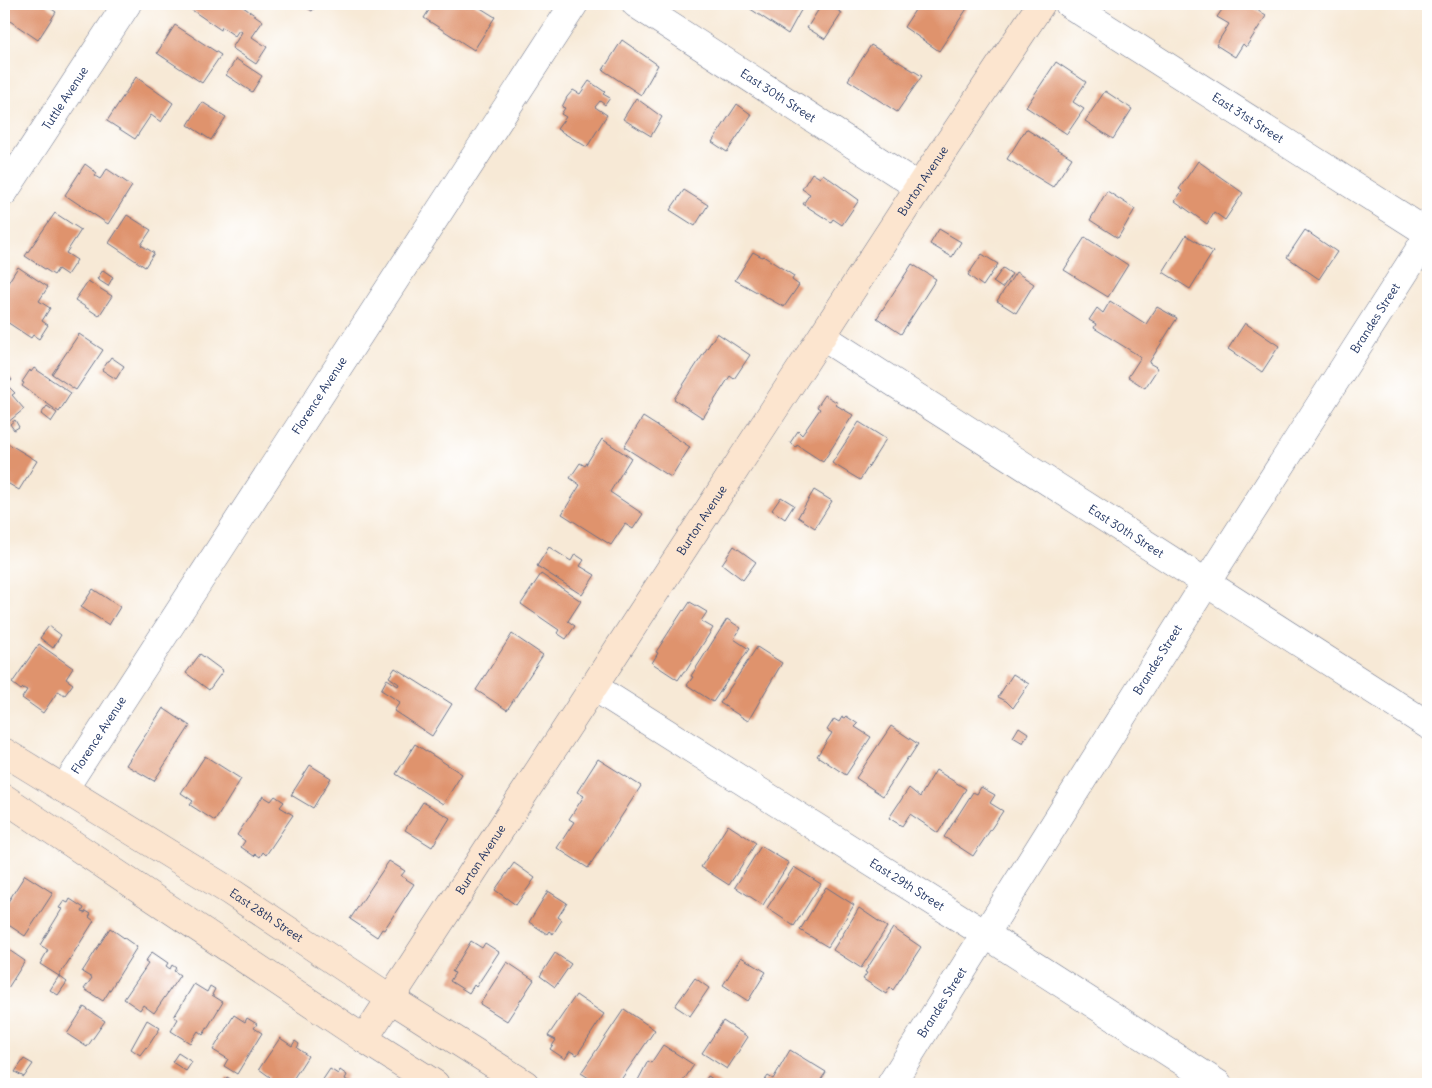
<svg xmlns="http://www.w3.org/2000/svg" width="1432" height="1088" font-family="Delius,sans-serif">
	<rect width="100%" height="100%" fill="#fff"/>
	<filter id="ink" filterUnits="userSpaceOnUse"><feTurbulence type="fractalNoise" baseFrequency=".02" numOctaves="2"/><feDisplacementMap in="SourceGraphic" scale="10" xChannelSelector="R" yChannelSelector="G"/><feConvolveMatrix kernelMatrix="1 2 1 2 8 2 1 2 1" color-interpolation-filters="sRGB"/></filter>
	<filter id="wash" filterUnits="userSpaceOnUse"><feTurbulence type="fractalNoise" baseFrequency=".0096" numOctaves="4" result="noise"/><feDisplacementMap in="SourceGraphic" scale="20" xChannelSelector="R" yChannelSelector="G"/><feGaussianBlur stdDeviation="1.12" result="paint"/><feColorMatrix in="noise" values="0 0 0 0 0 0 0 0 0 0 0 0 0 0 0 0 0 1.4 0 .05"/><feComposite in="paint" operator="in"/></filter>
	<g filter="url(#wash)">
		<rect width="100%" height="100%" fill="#f7e9d6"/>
		<g id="blocks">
			<!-- building -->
			<path fill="#df936d" d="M 4,4 L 47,4 L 46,5 L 56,12 L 38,40 L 4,17 Z
				M 187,4 L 239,4 L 263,21 L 252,37 L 267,47 L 256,64 L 232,48 L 242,32 L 239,30 L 235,36 L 222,27 L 221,30 L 186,6 Z
				M 301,4 L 317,4 L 312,11 Z
				M 433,4 L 474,4 L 495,17 L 474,50 L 424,18 Z
				M 743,4 L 806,4 L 800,12 L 788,34 Z
				M 822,4 L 827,4 L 842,13 L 825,39 L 807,28 Z
				M 919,4 L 970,4 L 939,51 L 904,27 Z
				M 1226,4 L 1233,4 L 1240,8 L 1243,4 L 1248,4 L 1266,16 L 1246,47 L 1243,44 L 1235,57 L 1216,45 L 1229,24 L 1217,17 Z
				M 175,25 L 221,55 L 202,83 L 157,53 Z
				M 622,40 L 658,65 L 641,95 L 603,70 Z
				M 871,45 L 922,76 L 897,112 L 848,80 Z
				M 236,59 L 262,76 L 252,92 L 226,75 Z
				M 1056,62 L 1086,82 L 1073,102 L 1084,109 L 1067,134 L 1026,107 Z
				M 136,77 L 173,103 L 161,122 L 151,115 L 135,139 L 107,121 Z
				M 589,81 L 605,92 L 603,94 L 610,98 L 605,105 L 600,101 L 595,107 L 607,115 L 587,147 L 557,129 L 566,117 L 561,114 L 565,108 L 562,107 L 567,97 L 573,90 L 580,94 Z
				M 1105,91 L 1132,109 L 1113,139 L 1085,121 Z
				M 636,98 L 662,117 L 651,136 L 623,119 Z
				M 202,102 L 226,117 L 211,140 L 188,125 Z
				M 737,104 L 752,115 L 727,152 L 712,142 Z
				M 1026,129 L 1072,158 L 1053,187 L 1007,159 Z
				M 1198,161 L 1243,193 L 1225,220 L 1214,212 L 1207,224 L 1175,201 L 1182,191 L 1179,189 Z
				M 85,164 L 97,173 L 95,176 L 100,179 L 107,169 L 132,186 L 108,224 L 65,195 Z
				M 812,173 L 820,178 L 823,174 L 859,200 L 842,225 L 833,219 L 831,222 L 803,204 L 810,194 L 802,189 Z
				M 684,190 L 708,205 L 695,226 L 670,210 Z
				M 1107,191 L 1135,209 L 1118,238 L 1090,220 Z
				M 55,213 L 81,230 L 66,253 L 77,260 L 67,275 L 58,269 L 54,275 L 25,256 Z
				M 127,215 L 151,230 L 141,245 L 154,253 L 145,267 L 109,243 Z
				M 939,229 L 961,242 L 952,257 L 930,244 Z
				M 1305,230 L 1337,252 L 1319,279 L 1287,257 Z
				M 1186,235 L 1213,252 L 1190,289 L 1163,272 Z
				M 1085,237 L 1128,265 L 1108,297 L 1064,270 Z
				M 753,252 L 762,257 L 763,256 L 794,276 L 792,280 L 799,285 L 784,307 L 735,280 Z
				M 982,254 L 998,264 L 983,286 L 968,275 Z
				M 912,264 L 936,279 L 901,334 L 877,318 Z
				M 18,267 L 48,287 L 39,301 L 50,308 L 42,321 L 48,325 L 39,339 L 33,335 L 31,338 L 4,320 L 4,289 Z
				M 1003,268 L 1012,274 L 1002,288 L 993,282 Z
				M 103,270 L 113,277 L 108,286 L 97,279 Z
				M 1016,272 L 1034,284 L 1016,313 L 997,301 Z
				M 88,281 L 112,296 L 99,316 L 75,300 Z
				M 1110,301 L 1146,324 L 1157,307 L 1177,318 L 1149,363 L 1158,368 L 1145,388 L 1128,377 L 1141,357 L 1094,328 L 1096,324 L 1089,320 L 1097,308 L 1103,313 Z
				M 1245,323 L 1279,346 L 1262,372 L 1228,349 Z
				M 717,333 L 750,355 L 734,379 L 730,376 L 703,418 L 674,399 Z
				M 79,334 L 103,350 L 76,390 L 52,374 Z
				M 111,357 L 124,366 L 116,379 L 102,370 Z
				M 34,368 L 71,393 L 59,412 L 22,386 L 24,383 L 22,382 L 30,370 L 31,372 Z
				M 4,370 L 12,380 L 7,385 L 15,393 L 12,395 L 24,409 L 7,423 L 4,419 Z
				M 825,395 L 838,403 L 836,405 L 853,415 L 823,462 L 797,445 L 796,447 L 790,443 L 798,431 L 802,435 L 820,409 L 817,407 Z
				M 47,406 L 57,413 L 51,422 L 41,414 Z
				M 643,417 L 690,447 L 671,477 L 624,447 Z
				M 15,420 L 19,427 L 14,430 L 10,424 Z
				M 859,422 L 886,439 L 860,480 L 832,463 Z
				M 602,439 L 631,458 L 610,492 L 643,514 L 633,529 L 625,524 L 611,545 L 562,514 L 580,485 L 570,478 L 580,463 L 585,466 Z
				M 9,444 L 37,461 L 19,490 L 4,481 L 4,453 Z
				M 814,490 L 832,501 L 815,528 L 798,517 Z
				M 781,497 L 794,505 L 785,519 L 772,510 Z
				M 734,546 L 756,562 L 743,580 L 722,564 Z
				M 549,547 L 571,561 L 575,554 L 584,560 L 580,566 L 595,575 L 582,595 L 537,566 Z
				M 541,574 L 581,601 L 568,621 L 575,626 L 566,639 L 557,633 L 559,630 L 521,604 Z
				M 93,589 L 120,607 L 109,625 L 81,607 Z
				M 690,602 L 707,612 L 701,621 L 713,628 L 686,671 L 684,671 L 678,680 L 652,663 L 658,653 L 656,652 L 683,610 L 684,611 Z
				M 727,619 L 741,628 L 734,639 L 749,649 L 713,702 L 687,685 L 693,677 L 691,676 Z
				M 49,626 L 61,635 L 53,648 L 40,638 Z
				M 512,634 L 543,655 L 507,710 L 476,690 Z
				M 39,644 L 73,668 L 66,679 L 73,684 L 65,695 L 58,691 L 43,713 L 22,698 L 27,690 L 23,688 L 21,690 L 12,683 Z
				M 757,647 L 782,663 L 748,721 L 720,703 Z
				M 200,654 L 223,671 L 209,690 L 186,673 Z
				M 395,668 L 452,704 L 432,736 L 394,711 L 400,702 L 381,690 L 387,679 L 398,686 L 399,684 L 389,677 Z
				M 1013,674 L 1029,684 L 1013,708 L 1006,701 L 998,697 Z
				M 163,708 L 190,726 L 154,781 L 126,765 Z
				M 846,716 L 858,724 L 855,727 L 871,737 L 846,775 L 817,756 L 832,733 L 827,730 L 834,719 L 839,722 L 842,717 L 844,718 Z
				M 891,726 L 918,744 L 909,758 L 908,757 L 883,796 L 856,778 Z
				M 1019,727 L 1028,733 L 1023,743 L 1013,737 Z
				M 415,744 L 462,774 L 443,804 L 396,774 Z
				M 205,756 L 241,779 L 215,821 L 190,805 L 193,801 L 181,793 Z
				M 598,759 L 641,786 L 588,868 L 557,848 L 574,822 L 569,819 L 584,796 L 577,792 Z
				M 310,765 L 331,778 L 313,808 L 291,795 Z
				M 936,770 L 966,789 L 938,833 L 910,814 L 902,826 L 889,818 L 909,788 L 920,797 Z
				M 981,787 L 995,795 L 990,803 L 1003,811 L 973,856 L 944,837 L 973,792 L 977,794 Z
				M 263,796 L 271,801 L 275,796 L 284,802 L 280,807 L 293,815 L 266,855 L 263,852 L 260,857 L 256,854 L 254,856 L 241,847 L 245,841 L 237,835 Z
				M 423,802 L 450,818 L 432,847 L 405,830 Z
				M 728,825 L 756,843 L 729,885 L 701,867 Z
				M 761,846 L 789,863 L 763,905 L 735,887 Z
				M 389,861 L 405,871 L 401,876 L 414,884 L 384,930 L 382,929 L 377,937 L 350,919 Z
				M 514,863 L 535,878 L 516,905 L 495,890 Z
				M 794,867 L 821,884 L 794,926 L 767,908 Z
				M 25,875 L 53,893 L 25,936 L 4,922 L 4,908 Z
				M 826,887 L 854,905 L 828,947 L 800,930 Z
				M 548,891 L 567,903 L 558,917 L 562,920 L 553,934 L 549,931 L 547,934 L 529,922 Z
				M 70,899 L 84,908 L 82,912 L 85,913 L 86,911 L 91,914 L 89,917 L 94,921 L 59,976 L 40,964 L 48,950 L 40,945 L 62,909 L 59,908 L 64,901 L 68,903 Z
				M 859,908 L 887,927 L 861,968 L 833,950 Z
				M 110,928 L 137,947 L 103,1001 L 84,989 L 92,978 L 82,972 Z
				M 893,928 L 921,947 L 893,990 L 890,987 L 886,994 L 863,979 L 867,973 L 865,972 Z
				M 471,941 L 482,948 L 485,943 L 499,952 L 476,987 L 474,985 L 469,993 L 450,981 L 455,973 L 452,972 Z
				M 6,948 L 25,961 L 8,988 L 5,986 L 4,989 L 4,951 Z
				M 152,952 L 168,963 L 166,966 L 170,969 L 172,965 L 176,968 L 174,971 L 180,975 L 154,1013 L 143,1005 L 140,1010 L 124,999 L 148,964 L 145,962 Z
				M 555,953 L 571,964 L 555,987 L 540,976 Z
				M 741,957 L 766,972 L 748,1001 L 723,985 Z
				M 507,962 L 534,980 L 507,1021 L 480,1004 Z
				M 59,976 L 67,982 L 58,995 L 50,990 Z
				M 695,978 L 709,988 L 690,1016 L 675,1006 Z
				M 194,984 L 207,992 L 210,986 L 215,989 L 212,995 L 223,1002 L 203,1035 L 198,1031 L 190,1043 L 171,1031 L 178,1019 L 174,1017 Z
				M 576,995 L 604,1014 L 577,1055 L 570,1051 L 565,1059 L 550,1049 L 556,1040 L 548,1036 Z
				M 84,1007 L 105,1021 L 87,1047 L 67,1034 Z
				M 624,1009 L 655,1030 L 618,1084 L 598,1084 L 581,1073 Z
				M 234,1015 L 245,1022 L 247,1018 L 257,1024 L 254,1028 L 262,1033 L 237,1074 L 224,1066 L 228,1059 L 213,1050 Z
				M 147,1020 L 160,1028 L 147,1048 L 146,1047 L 140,1055 L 131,1049 Z
				M 723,1021 L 748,1037 L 727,1069 L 702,1053 Z
				M 280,1038 L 292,1046 L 295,1041 L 299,1044 L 297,1048 L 308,1056 L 290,1084 L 280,1084 L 278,1083 L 276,1084 L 265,1084 L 270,1077 L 259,1069 Z
				M 663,1045 L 694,1065 L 681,1084 L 636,1084 L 648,1061 L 651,1063 Z
				M 790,1050 L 826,1072 L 818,1084 L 762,1084 L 768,1076 L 773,1079 Z
				M 178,1053 L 192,1062 L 186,1071 L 172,1062 Z
				M 24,1059 L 33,1064 L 24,1077 L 15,1072 Z
				M 330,1069 L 338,1074 L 340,1070 L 347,1075 L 345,1079 L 353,1084 L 320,1084 Z
				M 708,1076 L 721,1084 L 703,1084 Z
				M 227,1077 L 238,1084 L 223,1084 Z"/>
		</g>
	</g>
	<g filter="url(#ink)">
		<use href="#blocks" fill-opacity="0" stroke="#687088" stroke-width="1"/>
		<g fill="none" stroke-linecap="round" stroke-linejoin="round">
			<!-- street casing -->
			<g stroke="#687088" stroke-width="29">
				<g id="street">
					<path id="s1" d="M 636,4 L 919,187"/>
					<path id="s2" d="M 1069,4 L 1428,233"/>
					<path id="s3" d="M 4,192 L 127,4"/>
					<path id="s4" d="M 823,337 L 1428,725"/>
					<path id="s5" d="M 594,687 L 985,934 L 1218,1084"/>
					<path id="s6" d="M 64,789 L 574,4"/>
					<path id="s7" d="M 891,1084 L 1206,583 L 1428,236"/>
				</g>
			</g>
			<!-- secondary casing -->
			<g stroke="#687088" stroke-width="29">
				<g id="secondary">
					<path id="s8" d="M 4,752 L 231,892 L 391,999 L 525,1084"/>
					<path d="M 4,798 L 364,1039 L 435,1084"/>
					<path id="s9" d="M 364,1039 L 919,187 L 1041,4"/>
				</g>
			</g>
			<!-- street -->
			<use href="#street" stroke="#fff" stroke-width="28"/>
			<!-- secondary -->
			<use href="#secondary" stroke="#fce5cf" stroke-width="28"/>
		</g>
	</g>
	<g text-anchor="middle" stroke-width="4.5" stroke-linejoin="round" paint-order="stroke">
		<!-- street labels -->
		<g font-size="12" fill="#1b2f5e" stroke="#fff">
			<text dy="4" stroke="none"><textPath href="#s1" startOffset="169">East 30th Street</textPath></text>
			<text dy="4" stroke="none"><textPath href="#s3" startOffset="112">Tuttle Avenue</textPath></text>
			<text dy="4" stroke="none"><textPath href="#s2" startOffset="212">East 31st Street</textPath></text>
			<text dy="4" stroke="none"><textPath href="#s9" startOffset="1024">Burton Avenue</textPath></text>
			<text dy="4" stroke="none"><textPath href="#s7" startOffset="906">Brandes Street</textPath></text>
			<text dy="4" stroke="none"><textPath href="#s6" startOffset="469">Florence Avenue</textPath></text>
			<text dy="4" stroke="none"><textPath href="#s9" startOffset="619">Burton Avenue</textPath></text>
			<text dy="4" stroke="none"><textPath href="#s4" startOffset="360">East 30th Street</textPath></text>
			<text dy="4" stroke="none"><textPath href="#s7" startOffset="501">Brandes Street</textPath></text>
			<text dy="4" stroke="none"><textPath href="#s6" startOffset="64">Florence Avenue</textPath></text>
			<text dy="4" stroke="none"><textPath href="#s9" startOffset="214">Burton Avenue</textPath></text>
			<text dy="4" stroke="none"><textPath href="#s5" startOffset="370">East 29th Street</textPath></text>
			<text dy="4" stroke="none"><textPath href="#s8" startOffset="309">East 28th Street</textPath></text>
			<text dy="4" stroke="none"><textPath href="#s7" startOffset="96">Brandes Street</textPath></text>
		</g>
	</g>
	<!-- margin -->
	<rect width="1432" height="1088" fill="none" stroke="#fff" stroke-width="20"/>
</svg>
